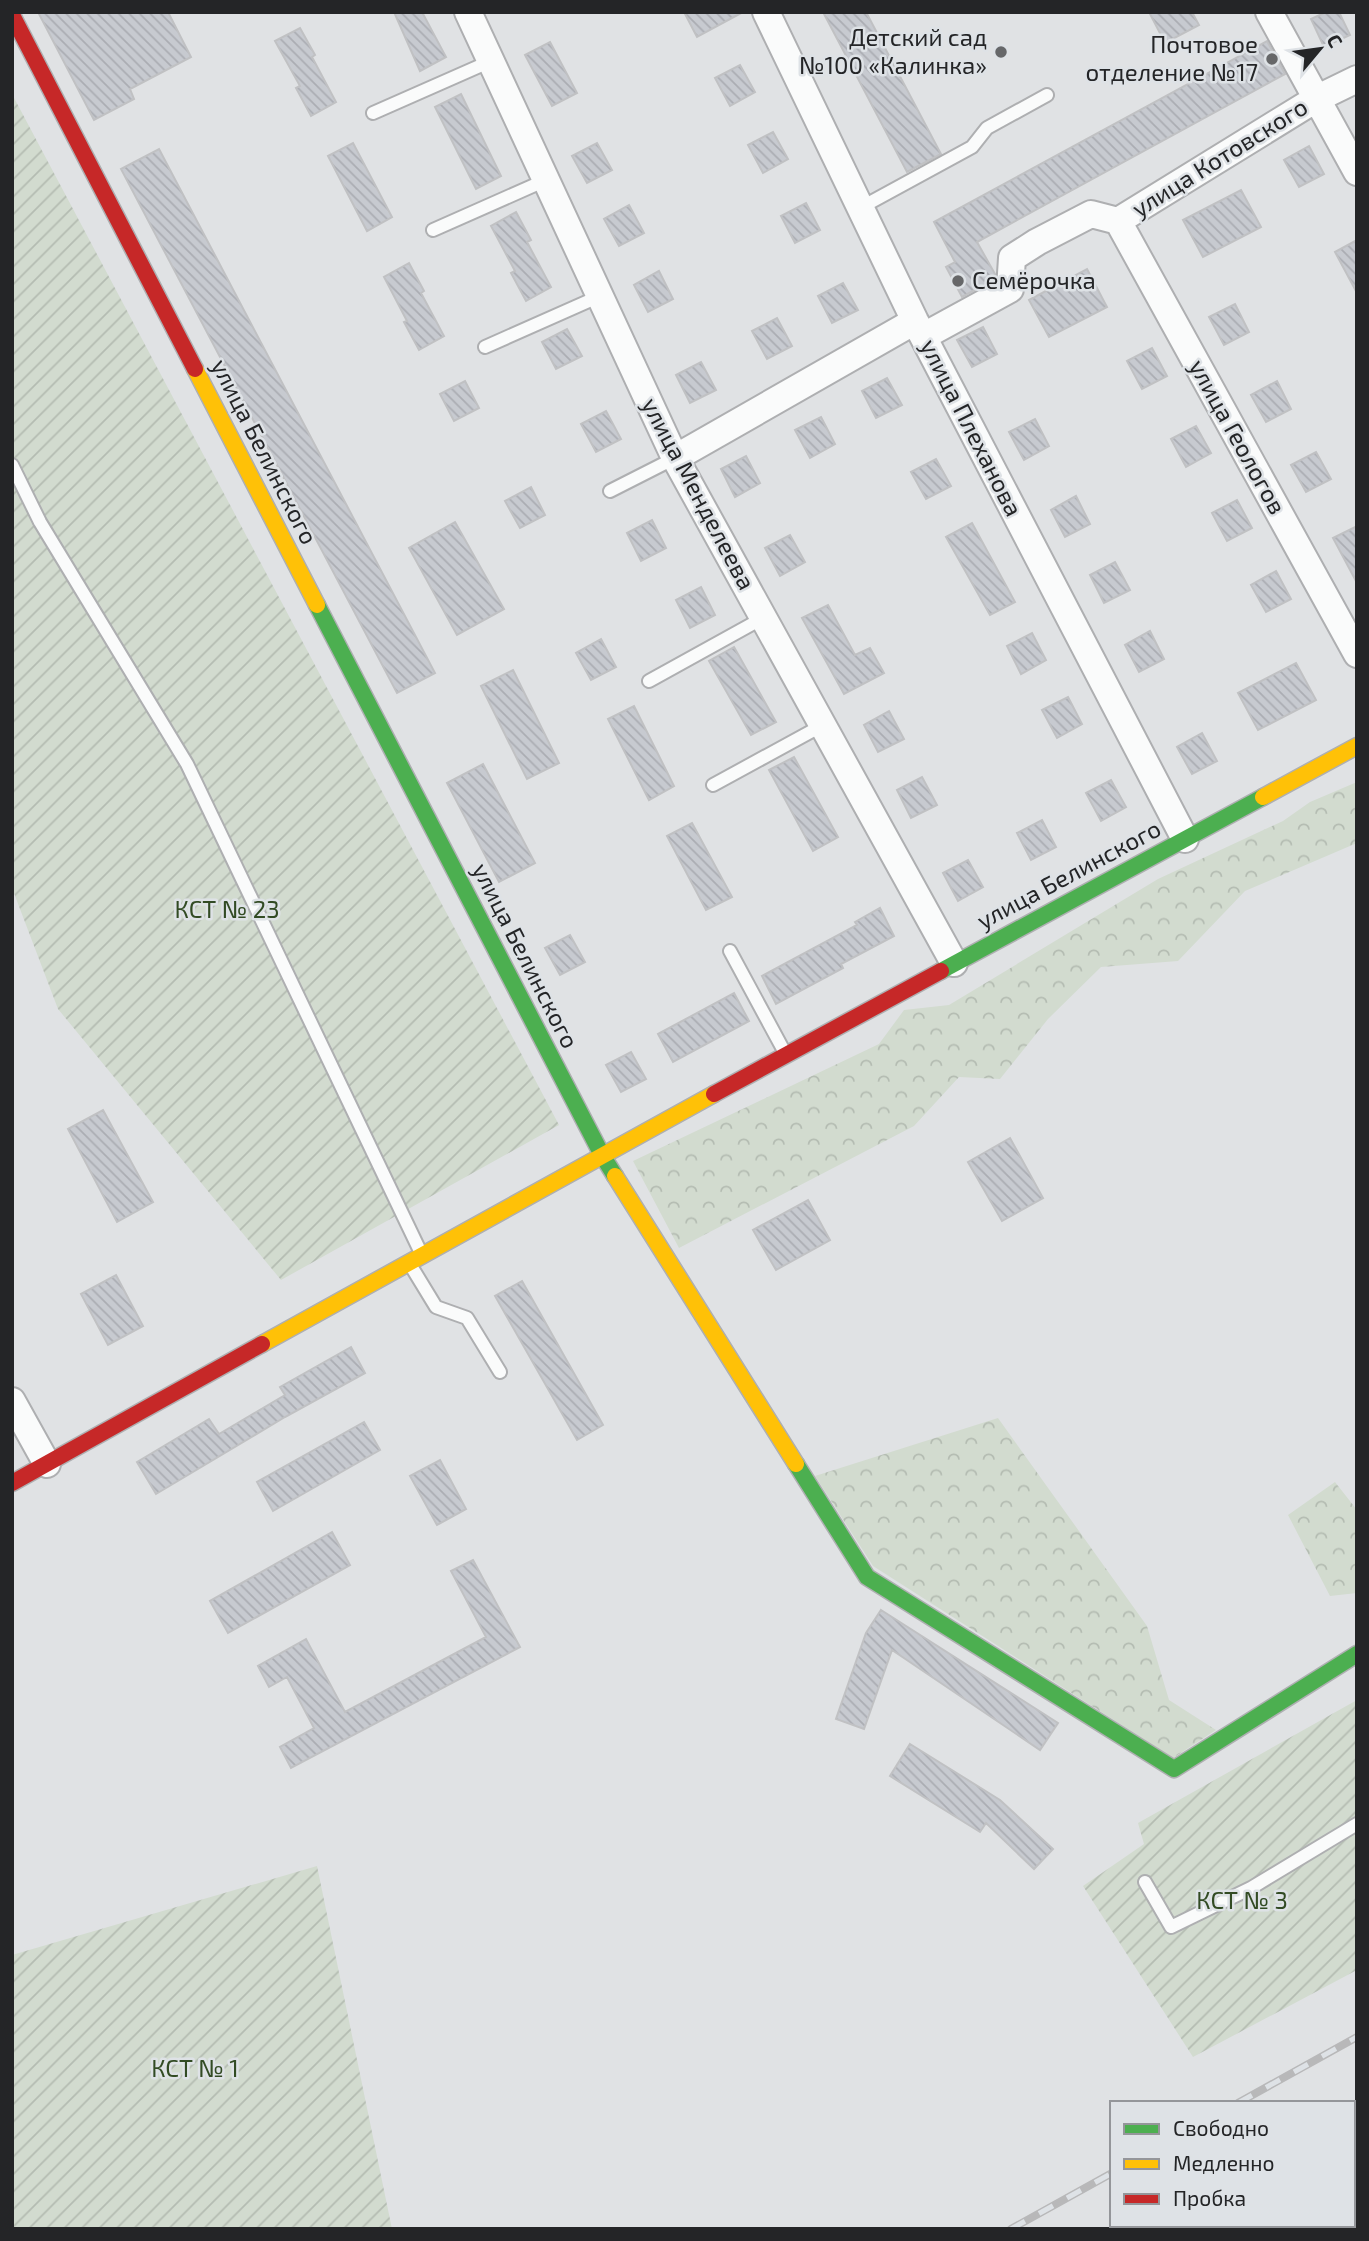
<svg xmlns="http://www.w3.org/2000/svg" width="1369" height="2241" font-family="'Exo 2',sans-serif">
	<defs>
		<pattern id="forest-crowns" width="20" height="18" patternUnits="userSpaceOnUse" patternTransform="scale(1.75)"><rect width="20" height="18" fill="#d2dbcf"/><path d="M2 6a3 3 0 1 1 6 0M12 15a3 3 0 1 1 6 0" fill="none" stroke="#b4bcb2"/></pattern>
		<pattern id="garden-furrows" width="10" height="10" patternUnits="userSpaceOnUse" patternTransform="scale(1.75)"><rect width="10" height="10" fill="#d2dbcf"/><path d="M-1 1l2-2M0 10L10 0M9 11l2-2" fill="none" stroke="#b4bcb2"/></pattern>
		<pattern id="building-back-hatch" width="6" height="6" patternUnits="userSpaceOnUse" patternTransform="scale(1.75)"><rect width="6" height="6" fill="#c7cad0"/><path d="M-1 5l2 2M0 0l6 6M5-1l2 2" fill="none" stroke="#abadb3"/></pattern>
	</defs>
	<rect width="100%" height="100%" fill="#e0e2e4"/>
	<!-- forest -->
	<path fill="url(#forest-crowns)" d="M 1357,782 L 1357,843 L 1245,891 L 1178,961 L 1101,967 L 1048,1019 L 1000,1079 L 959,1077 L 914,1126 L 679,1248 L 633,1161 L 879,1044 L 904,1010 L 949,1005 L 1158,879 L 1283,821 L 1310,802 Z
		M 998,1418 L 1147,1626 L 1169,1700 L 1216,1730 L 1173,1758 L 873,1566 L 815,1476 Z
		M 1335,1482 L 1357,1510 L 1357,1593 L 1330,1596 L 1288,1515 Z"/>
	<!-- garden -->
	<path fill="url(#garden-furrows)" d="M 12,94 L 559,1125 L 281,1280 L 58,1009 L 12,888 Z
		M 1357,1700 L 1357,1970 L 1193,2057 L 1083,1886 L 1144,1844 L 1138,1823 Z
		M 317,1866 L 392,2229 L 12,2229 L 12,1955 Z"/>
	<!-- building -->
	<path fill="url(#building-back-hatch)" stroke="#c0c1c3" stroke-width="2" d="M 38,12 L 168,12 L 191,57 L 130,89 L 134,99 L 94,120 Z
		M 394,12 L 422,12 L 446,57 L 420,71 Z
		M 684,12 L 743,12 L 697,37 Z
		M 823,12 L 866,12 L 941,154 L 907,172 Z
		M 1149,12 L 1192,12 L 1199,25 L 1165,43 Z
		M 1326,12 L 1339,12 L 1350,35 L 1324,47 L 1311,19 Z
		M 300,28 L 315,55 L 312,57 L 336,102 L 311,116 L 296,88 L 300,86 L 275,41 Z
		M 1267,41 L 1285,74 L 977,242 L 995,274 L 995,279 L 962,297 L 946,267 L 955,262 L 934,222 Z
		M 550,42 L 577,93 L 552,106 L 525,55 Z
		M 740,65 L 755,92 L 730,106 L 715,78 Z
		M 461,94 L 501,176 L 476,189 L 435,107 Z
		M 773,132 L 788,159 L 763,173 L 748,145 Z
		M 353,143 L 392,217 L 367,231 L 328,156 Z
		M 597,143 L 612,170 L 587,183 L 572,156 Z
		M 1309,146 L 1324,174 L 1299,187 L 1284,160 Z
		M 159,149 L 435,673 L 397,693 L 121,169 Z
		M 1241,190 L 1261,227 L 1203,257 L 1183,220 Z
		M 806,203 L 820,230 L 795,243 L 781,216 Z
		M 629,205 L 644,233 L 619,246 L 604,219 Z
		M 516,212 L 531,240 L 527,242 L 551,287 L 526,301 L 511,273 L 515,271 L 491,226 Z
		M 1357,240 L 1357,293 L 1335,252 Z
		M 409,263 L 424,291 L 421,293 L 444,336 L 419,350 L 404,322 L 407,321 L 384,277 Z
		M 1087,269 L 1107,307 L 1049,337 L 1029,300 Z
		M 659,271 L 673,299 L 648,312 L 634,285 Z
		M 843,283 L 858,310 L 832,323 L 818,296 Z
		M 1235,304 L 1249,332 L 1224,345 L 1209,317 Z
		M 777,318 L 792,346 L 767,359 L 752,331 Z
		M 983,327 L 997,354 L 972,367 L 957,340 Z
		M 567,329 L 582,356 L 556,369 L 542,342 Z
		M 1152,348 L 1167,376 L 1142,389 L 1127,361 Z
		M 701,362 L 716,390 L 690,403 L 676,375 Z
		M 887,378 L 902,405 L 876,418 L 862,391 Z
		M 465,381 L 479,408 L 454,421 L 440,394 Z
		M 1277,381 L 1291,409 L 1266,422 L 1251,395 Z
		M 606,411 L 621,439 L 596,452 L 581,424 Z
		M 821,417 L 835,444 L 810,458 L 795,430 Z
		M 1035,419 L 1049,446 L 1024,460 L 1009,432 Z
		M 1196,426 L 1211,453 L 1186,467 L 1171,439 Z
		M 1316,452 L 1331,479 L 1306,492 L 1291,465 Z
		M 746,456 L 760,483 L 735,497 L 721,469 Z
		M 936,459 L 951,486 L 926,499 L 911,472 Z
		M 531,487 L 545,515 L 520,528 L 505,501 Z
		M 1076,496 L 1090,524 L 1065,537 L 1051,510 Z
		M 1237,500 L 1252,528 L 1227,541 L 1212,513 Z
		M 652,520 L 666,548 L 641,561 L 627,533 Z
		M 455,522 L 504,609 L 457,635 L 409,548 Z
		M 972,523 L 1015,602 L 990,615 L 946,537 Z
		M 1357,526 L 1357,583 L 1333,538 Z
		M 790,535 L 805,562 L 780,576 L 765,548 Z
		M 1115,562 L 1130,590 L 1104,603 L 1090,575 Z
		M 1276,571 L 1291,599 L 1266,612 L 1251,585 Z
		M 701,587 L 715,615 L 690,628 L 676,600 Z
		M 828,605 L 855,655 L 870,648 L 884,673 L 844,694 L 802,618 Z
		M 1150,631 L 1164,659 L 1139,672 L 1125,645 Z
		M 1032,633 L 1046,660 L 1021,674 L 1007,646 Z
		M 601,639 L 616,667 L 591,680 L 576,653 Z
		M 734,647 L 776,722 L 751,735 L 709,661 Z
		M 1296,663 L 1316,700 L 1258,730 L 1238,693 Z
		M 513,670 L 559,763 L 527,779 L 481,686 Z
		M 1068,697 L 1082,724 L 1057,738 L 1042,710 Z
		M 634,706 L 674,786 L 649,800 L 608,719 Z
		M 889,711 L 904,739 L 878,752 L 864,725 Z
		M 1202,733 L 1217,761 L 1192,774 L 1177,747 Z
		M 794,757 L 838,837 L 813,851 L 769,770 Z
		M 483,764 L 535,863 L 499,882 L 447,783 Z
		M 922,777 L 937,805 L 911,818 L 897,790 Z
		M 1111,780 L 1126,807 L 1101,821 L 1086,793 Z
		M 1042,820 L 1056,847 L 1031,860 L 1017,833 Z
		M 692,823 L 732,897 L 706,910 L 667,836 Z
		M 968,860 L 983,887 L 958,901 L 943,873 Z
		M 880,908 L 894,936 L 841,964 L 843,968 L 776,1004 L 762,976 L 857,925 L 855,922 Z
		M 570,935 L 585,962 L 560,975 L 545,948 Z
		M 734,993 L 749,1021 L 673,1062 L 658,1034 Z
		M 631,1052 L 646,1079 L 621,1092 L 606,1065 Z
		M 103,1110 L 153,1202 L 117,1222 L 68,1129 Z
		M 1010,1138 L 1043,1198 L 1002,1221 L 968,1162 Z
		M 808,1200 L 830,1240 L 776,1270 L 753,1230 Z
		M 116,1275 L 143,1326 L 108,1345 L 81,1294 Z
		M 522,1281 L 603,1425 L 577,1440 L 495,1296 Z
		M 351,1347 L 365,1373 L 285,1417 L 156,1494 L 137,1462 L 209,1419 L 219,1434 L 285,1395 L 280,1387 Z
		M 364,1422 L 380,1450 L 273,1511 L 257,1482 Z
		M 440,1460 L 466,1509 L 437,1525 L 410,1476 Z
		M 332,1532 L 350,1565 L 228,1633 L 210,1601 Z
		M 473,1560 L 520,1647 L 291,1768 L 280,1747 L 314,1728 L 287,1677 L 269,1687 L 258,1666 L 306,1639 L 345,1712 L 486,1637 L 451,1571 Z
		M 881,1610 L 1058,1723 L 1040,1750 L 892,1650 L 864,1729 L 836,1719 L 866,1633 Z
		M 910,1744 L 1000,1800 L 1053,1849 L 1034,1869 L 986,1823 L 980,1832 L 890,1776 Z"/>
	<g fill="none" stroke-linecap="round" stroke-linejoin="round">
		<!-- lane casing -->
		<g stroke="#aeafb1" stroke-width="16">
			<path id="lane" d="M 373,113 L 491,61
				M 860,208 L 972,147 L 987,128 L 1047,95
				M 433,230 L 546,180
				M 485,347 L 600,296
				M 12,465 L 40,522 L 187,764 L 421,1253
				M 610,491 L 675,458
				M 649,681 L 763,618
				M 713,785 L 823,725
				M 730,951 L 784,1051
				M 411,1266 L 436,1307 L 467,1318 L 500,1372
				M 1145,1882 L 1171,1927 L 1251,1888 L 1357,1824"/>
		</g>
		<!-- street casing -->
		<g stroke="#aeafb1" stroke-width="30">
			<path id="street" d="M 468,12 L 675,458 L 954,963
				M 766,12 L 915,321 L 1185,839
				M 1269,12 L 1357,172
				M 1118,221 L 1357,654
				M 924,336 L 1010,289 L 1012,258 L 1037,242 L 1091,214 L 1118,221 L 1316,99 L 1357,79
				M 675,458 L 915,321
				M 12,1401 L 47,1464"/>
		</g>
		<!-- fast casing -->
		<g stroke="#aeafb1" stroke-width="19">
			<path id="fast" d="M 317,605 L 602,1155 L 615,1176
				M 941,971 L 1263,797
				M 796,1464 L 867,1577 L 1174,1769 L 1357,1654"/>
		</g>
		<!-- slow casing -->
		<g stroke="#aeafb1" stroke-width="19">
			<path id="slow" d="M 195,369 L 317,605
				M 1263,797 L 1357,746
				M 615,1176 L 796,1464
				M 262,1344 L 714,1094"/>
		</g>
		<!-- jam casing -->
		<g stroke="#aeafb1" stroke-width="19">
			<path id="jam" d="M 12,15 L 195,369
				M 714,1094 L 941,971
				M 12,1483 L 262,1344"/>
		</g>
		<!-- lane -->
		<use href="#lane" stroke="#fafbfb" stroke-width="12"/>
		<!-- street -->
		<use href="#street" stroke="#fafbfb" stroke-width="26"/>
		<!-- fast -->
		<use href="#fast" stroke="#4caf50" stroke-width="16"/>
		<!-- slow -->
		<use href="#slow" stroke="#ffc107" stroke-width="16"/>
		<!-- jam -->
		<use href="#jam" stroke="#c62828" stroke-width="16"/>
		<!-- rail casing -->
		<g stroke="#b8b8b9" stroke-width="8">
			<path id="rail" d="M 1238,2103 L 1357,2037
				M 1011,2229 L 1112,2173"/>
		</g>
		<!-- rail -->
		<use href="#rail" stroke="#dee2e6" stroke-width="5" stroke-dasharray="16" stroke-linecap="butt"/>
	</g>
	<!-- markers -->
	<g fill="#666769" stroke="#dee2e6" stroke-width="2.5">
		<circle cx="1001" cy="52" r="7"/>
		<circle cx="1272" cy="59" r="7"/>
		<circle cx="958" cy="281" r="7"/>
	</g>
	<g text-anchor="middle" stroke-width="5" stroke-linejoin="round" paint-order="stroke">
		<!-- poi labels -->
		<g font-size="24" fill="#242527" stroke="#dee2e6" text-anchor="end">
			<text x="987" y="46">Детский сад<tspan x="987" dy="28">№100 «Калинка»</tspan></text>
			<text x="1258" y="53">Почтовое<tspan x="1258" dy="28">отделение №17</tspan></text>
			<text x="972" y="289" text-anchor="start">Семёрочка</text>
		</g>
		<!-- street labels -->
		<g font-size="24" fill="#242527" stroke="#dee2e6">
			<text transform="translate(1220 158) rotate(-32)" y="8">улица Котовского</text>
			<text transform="translate(971 428) rotate(63)" y="8">улица Плеханова</text>
			<text transform="translate(1237 437) rotate(61)" y="8">улица Геологов</text>
			<text transform="translate(264 452) rotate(63)" y="8">улица Белинского</text>
			<text transform="translate(698 494) rotate(62)" y="8">улица Менделеева</text>
			<text transform="translate(1069 875) rotate(-28)" y="8">улица Белинского</text>
			<text transform="translate(525 956) rotate(63)" y="8">улица Белинского</text>
		</g>
		<!-- park labels -->
		<g font-size="24" fill="#324b24" stroke="#dee2e6">
			<text x="227" y="918">КСТ № 23</text>
			<text x="1242" y="1909">КСТ № 3</text>
			<text x="195" y="2077">КСТ № 1</text>
		</g>
	</g>
	<!-- border -->
	<rect width="1369" height="2241" fill="none" stroke="#242527" stroke-width="28"/>
	<!-- legend -->
	<rect x="1110" y="2101" width="245" height="126" fill="#dee2e6" stroke="#94969a" stroke-width="2"/>
	<rect x="1124" y="2124" width="35" height="10" fill="#4caf50" stroke="#94969a" stroke-width="2"/>
	<text x="1173" y="2136" font-size="21" fill="#242527">Свободно</text>
	<rect x="1124" y="2159" width="35" height="10" fill="#ffc107" stroke="#94969a" stroke-width="2"/>
	<text x="1173" y="2171" font-size="21" fill="#242527">Медленно</text>
	<rect x="1124" y="2194" width="35" height="10" fill="#c62828" stroke="#94969a" stroke-width="2"/>
	<text x="1173" y="2206" font-size="21" fill="#242527">Пробка</text>
	<!-- north arrow -->
	<g transform="translate(1320 49) rotate(61)" stroke="#dee2e6" stroke-width="5" paint-order="stroke">
	<path d="M0-5L12 26L0 18L-12 26Z" fill="#242527"/>
	<text y="-10" font-size="19" font-weight="bold" text-anchor="middle" fill="#242527">С</text>
	</g>
</svg>
